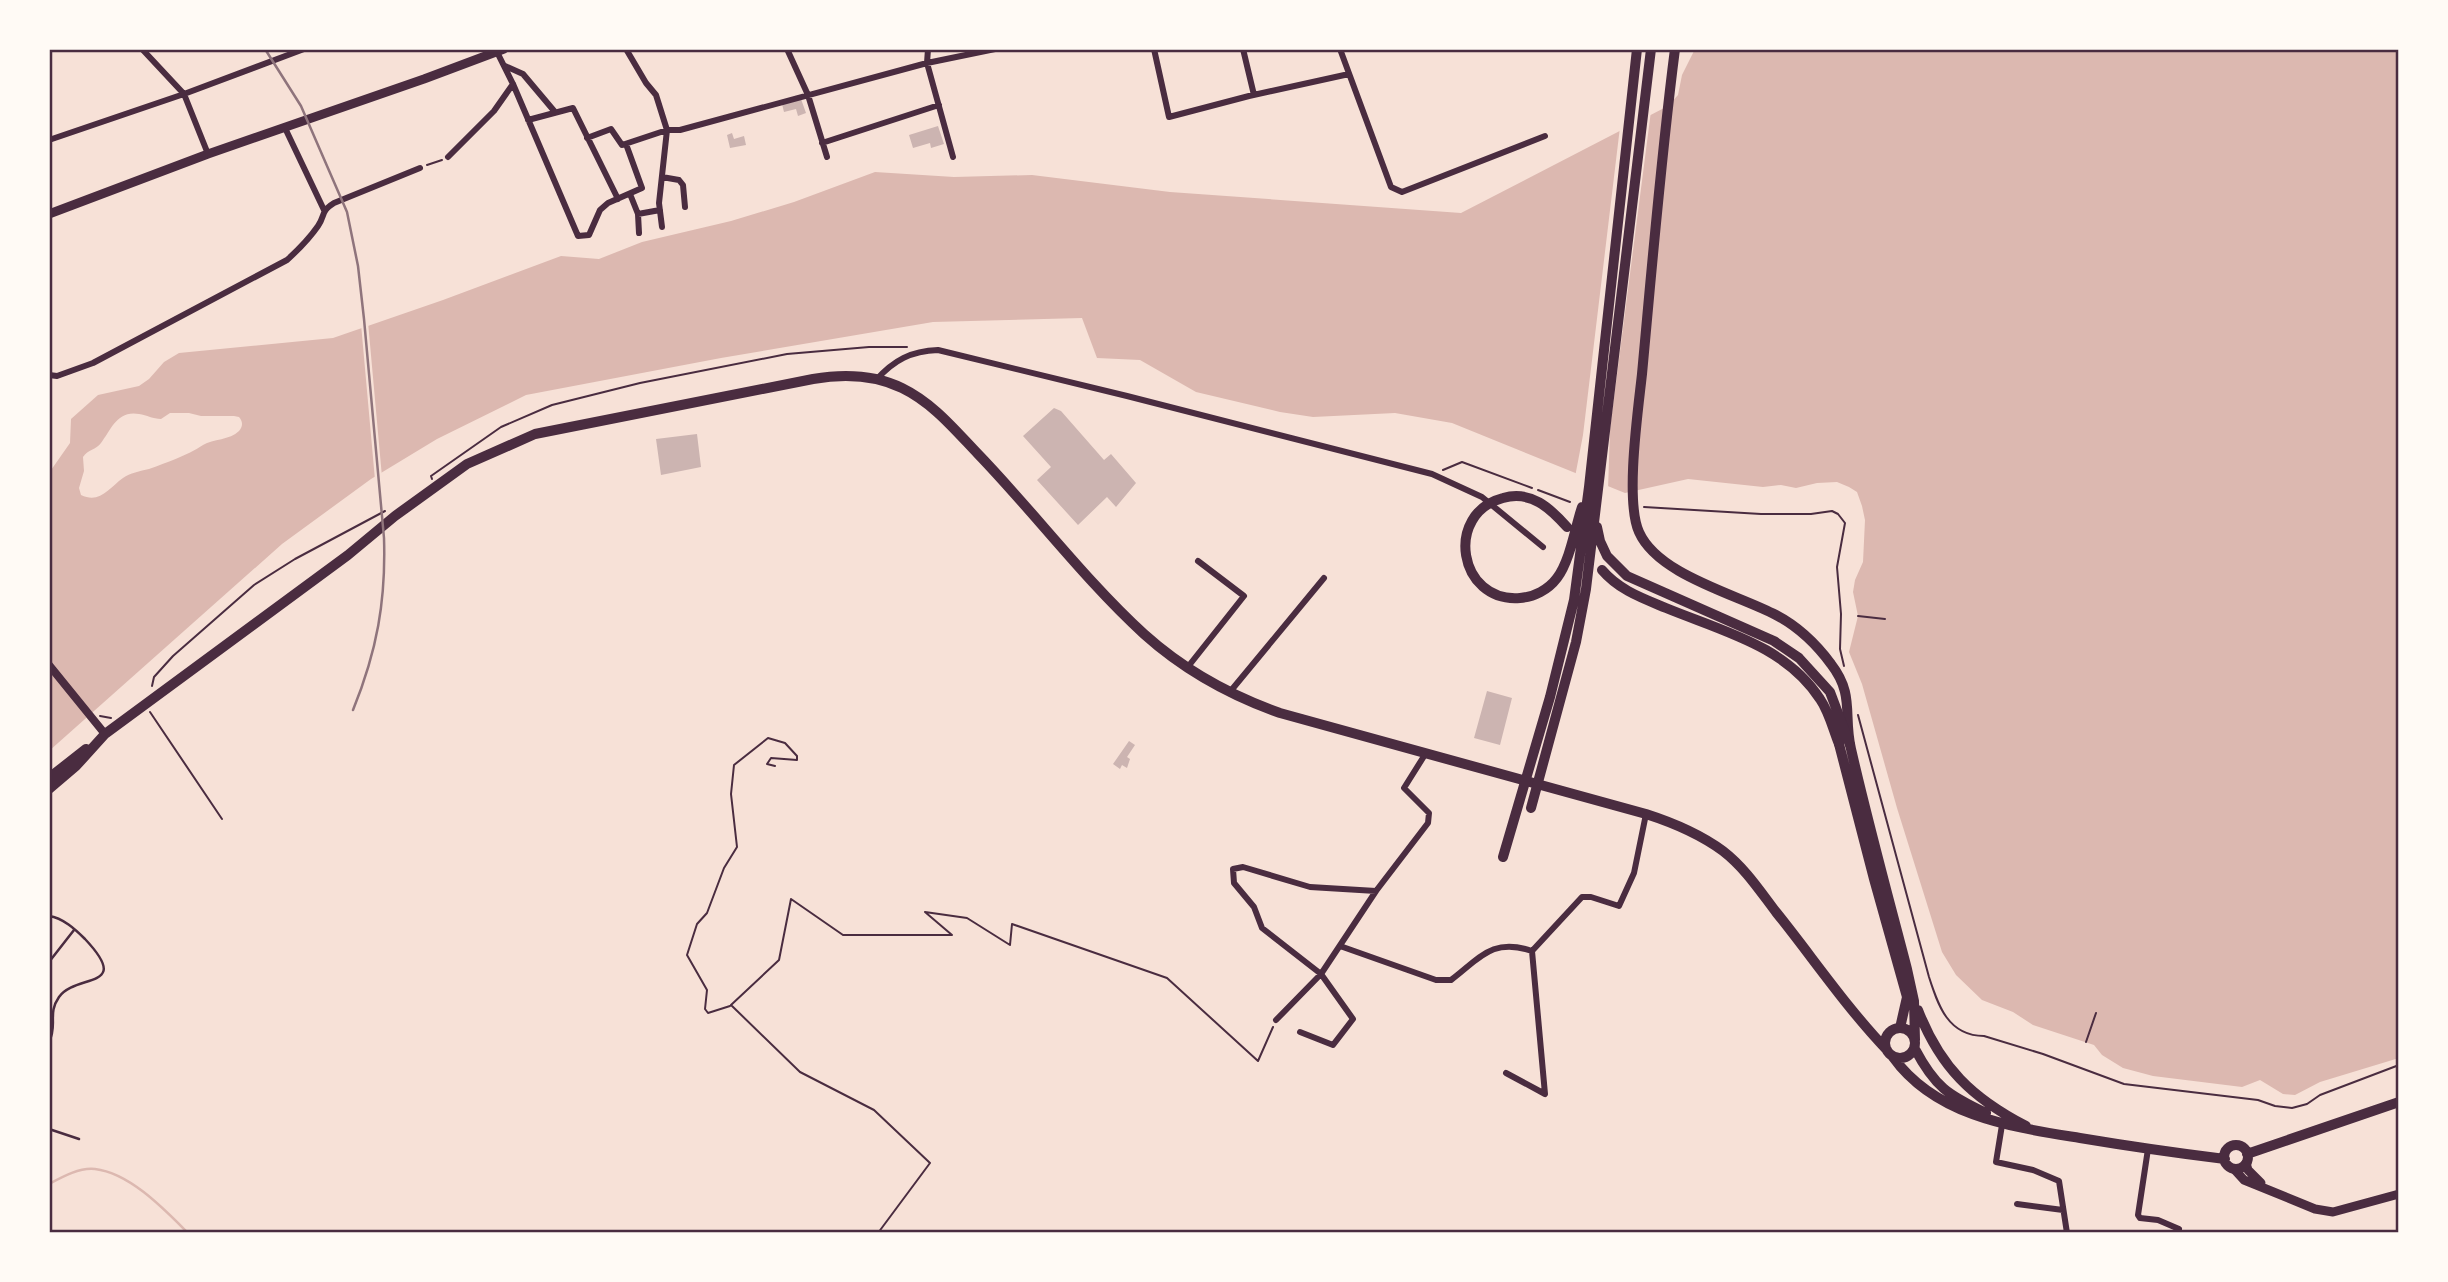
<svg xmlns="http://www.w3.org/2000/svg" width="2448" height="1282" font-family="'PT Sans Narrow',sans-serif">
	<rect width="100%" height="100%" fill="#f7e1d7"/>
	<!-- water -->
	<path fill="#dcb8b0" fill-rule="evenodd" d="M 1695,49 L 2399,49 L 2399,1058 L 2320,1082 L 2295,1095 L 2283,1094 L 2260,1080 L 2242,1087 L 2153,1076 L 2123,1068 L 2102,1055 L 2094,1045 L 2033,1025 L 2013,1012 L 1982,1000 L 1956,975 L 1942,952 L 1897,808 L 1862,684 L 1849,652 L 1858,616 L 1853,592 L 1855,580 L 1863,562 L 1865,520 L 1862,506 L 1857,492 L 1849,487 L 1837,482 L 1817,483 L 1796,488 L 1781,485 L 1763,487 L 1688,479 L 1625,493 L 1452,423 L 1395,413 L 1313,417 L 1280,412 L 1196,392 L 1140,360 L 1097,358 L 1082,318 L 933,322 L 721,358 L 526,395 L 437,439 L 371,479 L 282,544 L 49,751 L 49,473 L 70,443 L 71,419 L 98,395 L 139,386 L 149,379 L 164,362 L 179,353 L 333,338 L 443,300 L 561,256 L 599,259 L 642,242 L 731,221 L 794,202 L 875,172 L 954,177 L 1032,175 L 1170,192 L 1461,213 L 1668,106 L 1678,95 L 1682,75 ZM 170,413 L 189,413 L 201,416 L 234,416 L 239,417 C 243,422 243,426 239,431 C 230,440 213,439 203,445 C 186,456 168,462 149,469 C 140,471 130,473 123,478 C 109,488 100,504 81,495 L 79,488 L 84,471 L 83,457 C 88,449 96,450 101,443 C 111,430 117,410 139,414 C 147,415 153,419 161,419 Z"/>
	<!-- pier -->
	<path fill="#f7e1d7" d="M 1651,111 L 1610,429 L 1608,490 L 1575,477 L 1583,435 L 1620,127 Z
		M 368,322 L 382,477 L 375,480 L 361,324 Z"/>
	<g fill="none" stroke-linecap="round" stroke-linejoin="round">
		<!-- stream -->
		<path stroke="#dcb8b0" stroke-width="2.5" d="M 49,1184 C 62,1177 80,1167 95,1169 C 130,1173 165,1210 188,1233"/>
	</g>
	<!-- building -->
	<path fill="#ccb4b1" d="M 801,99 L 806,113 L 798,116 L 796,109 L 784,112 L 782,104 Z
		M 938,126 L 944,144 L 931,148 L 930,143 L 913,148 L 909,135 Z
		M 732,133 L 734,139 L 744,136 L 746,145 L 730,148 L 727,135 Z
		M 1054,408 L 1061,411 L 1104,460 L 1111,454 L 1136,483 L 1116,507 L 1107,497 L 1078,525 L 1037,480 L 1051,467 L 1023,436 Z
		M 697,434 L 701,467 L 661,475 L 656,439 Z
		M 1487,691 L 1512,698 L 1500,745 L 1474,738 Z
		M 1129,741 L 1135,745 L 1127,757 L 1130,759 L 1127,768 L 1122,765 L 1120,769 L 1113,764 Z"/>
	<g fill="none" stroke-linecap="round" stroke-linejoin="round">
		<!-- path -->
		<path stroke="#4a2c40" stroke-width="2" d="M 427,165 L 442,160
			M 1443,470 L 1462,462 L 1532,488
			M 432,479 L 431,476 L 501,427 L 552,405 L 640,383 L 787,354 L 869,347 L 907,347
			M 1538,490 L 1570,502
			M 1644,507 L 1761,514 L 1811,514 L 1832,511 L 1838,514 L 1845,523 L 1837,567 L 1841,614 L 1840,649 L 1844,666
			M 1858,616 L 1885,619
			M 152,686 L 154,677 L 173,656 L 254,585 L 295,559 L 385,511
			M 150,712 L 222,819
			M 1858,715 L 1929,977 C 1938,1005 1948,1036 1984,1036 L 2043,1054 L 2124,1084 L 2258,1100 L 2275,1106 L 2292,1108 L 2307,1104 L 2320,1095 L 2399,1065
			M 100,716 L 111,718
			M 730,1006 L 708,1013 L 705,1009 L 707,990 L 687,955 L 697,924 L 707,913 L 724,868 L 737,847 L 731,794 L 734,765 L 768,738 L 785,743 L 797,756 L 797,760 L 771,758 L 767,764 L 775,766
			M 2086,1042 L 2096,1013
			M 878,1233 L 930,1163 L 874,1110 L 800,1072 L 731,1005 L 779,960 L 791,899 L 843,935 L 952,935 L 925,912 L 967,918 L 1010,945 L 1012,924 L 1167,978 L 1258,1061 L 1273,1027"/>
		<!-- service -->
		<path stroke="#4a2c40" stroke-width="2.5" d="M 49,916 C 63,918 75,929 85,939 C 133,990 76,973 59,997 C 47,1014 58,1025 49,1042
			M 49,962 L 74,930
			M 49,1129 L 79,1139"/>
		<!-- minor -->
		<path stroke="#4a2c40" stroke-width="6" d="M 142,49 L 184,94 L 208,154
			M 491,49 L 497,52 L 513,84 L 578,236 L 589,235 L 600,210 L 608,203 L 642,188 L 626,144
			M 626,49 L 646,83 L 656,95 L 667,130 L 659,203 L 662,227
			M 787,49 L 808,95 L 827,157
			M 928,49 L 927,63 L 953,157
			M 1154,49 L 1169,117 L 1249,96 L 1349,74
			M 1243,49 L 1254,95
			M 1340,49 L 1391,187 L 1402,192 L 1545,136
			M 505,66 L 523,74 L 555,112
			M 528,120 L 573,108 L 618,199
			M 285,128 L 324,210
			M 587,138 L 611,129 L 622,145 L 667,130 L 680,130 L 927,63 L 995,49
			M 49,140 L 184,94 L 304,49
			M 822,143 L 939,105
			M 448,157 L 494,111 L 513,84
			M 662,177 L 679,180 L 683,185 L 685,207
			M 630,194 L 638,214 L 639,233
			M 638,214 L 660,210
			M 49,375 L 57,376 L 93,363 L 287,260 C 298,250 309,239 318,226 C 326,214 320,212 334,203 L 420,168
			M 876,380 C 894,360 911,351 938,350 L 1127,396 L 1432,474 L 1482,497 L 1543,547
			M 1187,668 L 1244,596 L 1198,561
			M 1229,693 L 1324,578
			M 1376,891 L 1310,887 L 1243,867 L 1233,869 L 1234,883 L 1254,907 L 1262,928 L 1321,974 L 1376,891 L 1428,823 L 1429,813 L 1404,788 L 1426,753
			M 1340,946 L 1436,980 L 1451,980 C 1479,959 1492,937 1532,951
			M 1276,1020 L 1321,974 L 1353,1019 L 1333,1045 L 1300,1032
			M 1506,1073 L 1545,1094 L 1532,951 L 1582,897 L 1591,897 L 1619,906 L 1634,873 L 1646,814
			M 2002,1125 L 1996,1162 L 2033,1170 L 2059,1181 L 2067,1233
			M 2148,1149 L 2138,1215 L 2140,1218 L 2158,1220 L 2179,1229
			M 2017,1204 L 2063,1210"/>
		<!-- tertiary -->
		<path stroke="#4a2c40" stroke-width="8" d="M 49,665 L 105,734"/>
		<!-- secondary -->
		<path stroke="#4a2c40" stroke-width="9" d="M 49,214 L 208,154 L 424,79 L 504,49
			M 2246,1163 L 2248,1170 L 2261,1183
			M 2234,1169 L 2244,1180 L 2315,1209 L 2333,1212 L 2399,1194"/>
		<!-- primary -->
		<path stroke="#4a2c40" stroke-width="10" d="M 1675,49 C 1661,157 1652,266 1642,374 C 1638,411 1625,501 1639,532 C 1658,575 1736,594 1776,615 C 1797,626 1817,645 1831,664 C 1855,695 1843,715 1851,749 C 1868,823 1888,896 1907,969 L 1914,1001 L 1915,1040
			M 1839,744 L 1874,879 L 1907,997 L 1900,1028
			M 49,778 L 86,749
			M 49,789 L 76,766 L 105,734 L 348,555 L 395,516 L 467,464 L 535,434 L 813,379 C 842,374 875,375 902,388 C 933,403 955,430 978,454 C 1034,512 1084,579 1144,634 C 1184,670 1229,695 1280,713 L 1646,814 C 1674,823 1700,834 1723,851 C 1745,868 1760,891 1776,912 C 1813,958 1846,1007 1887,1050
			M 1918,1010 C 1940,1067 1972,1098 2026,1126
			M1885 1043a15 15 0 1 1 30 0a15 15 0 1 1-30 0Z
			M 1915,1049 C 1935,1087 1948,1095 1986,1113
			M 1893,1057 C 1936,1117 2013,1127 2080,1138 C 2128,1146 2176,1153 2225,1159
			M2224 1157a12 12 0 1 1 24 0a12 12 0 1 1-24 0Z
			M 2247,1154 L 2399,1102"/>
		<!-- trunk -->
		<path stroke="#4a2c40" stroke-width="10" d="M 1567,527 C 1550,508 1531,490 1503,498 C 1444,513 1458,603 1520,598 C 1534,597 1548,590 1557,578 C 1570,561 1575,528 1582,507
			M 1597,527 L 1600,541 L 1607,556 L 1627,576 L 1774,641 L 1799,658 L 1830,692 L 1850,745
			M 1602,570 C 1619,590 1642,598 1666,608 C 1722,631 1786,646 1820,699 C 1829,712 1833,729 1839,744
			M 1531,808 L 1576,642 L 1586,589 L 1651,49
			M 1503,857 L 1550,697 L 1574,600 L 1589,487 L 1637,49"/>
		<!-- rail -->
		<path stroke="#8f747c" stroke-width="2.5" d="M 265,49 L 301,106 L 347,212 L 358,266 L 364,319 L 384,538 C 386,601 377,651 353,710"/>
	</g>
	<!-- border -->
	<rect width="2448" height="1282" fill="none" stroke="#fffaf5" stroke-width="102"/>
	<rect x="51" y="51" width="2346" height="1180" fill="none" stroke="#4a2c40" stroke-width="2.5"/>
</svg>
